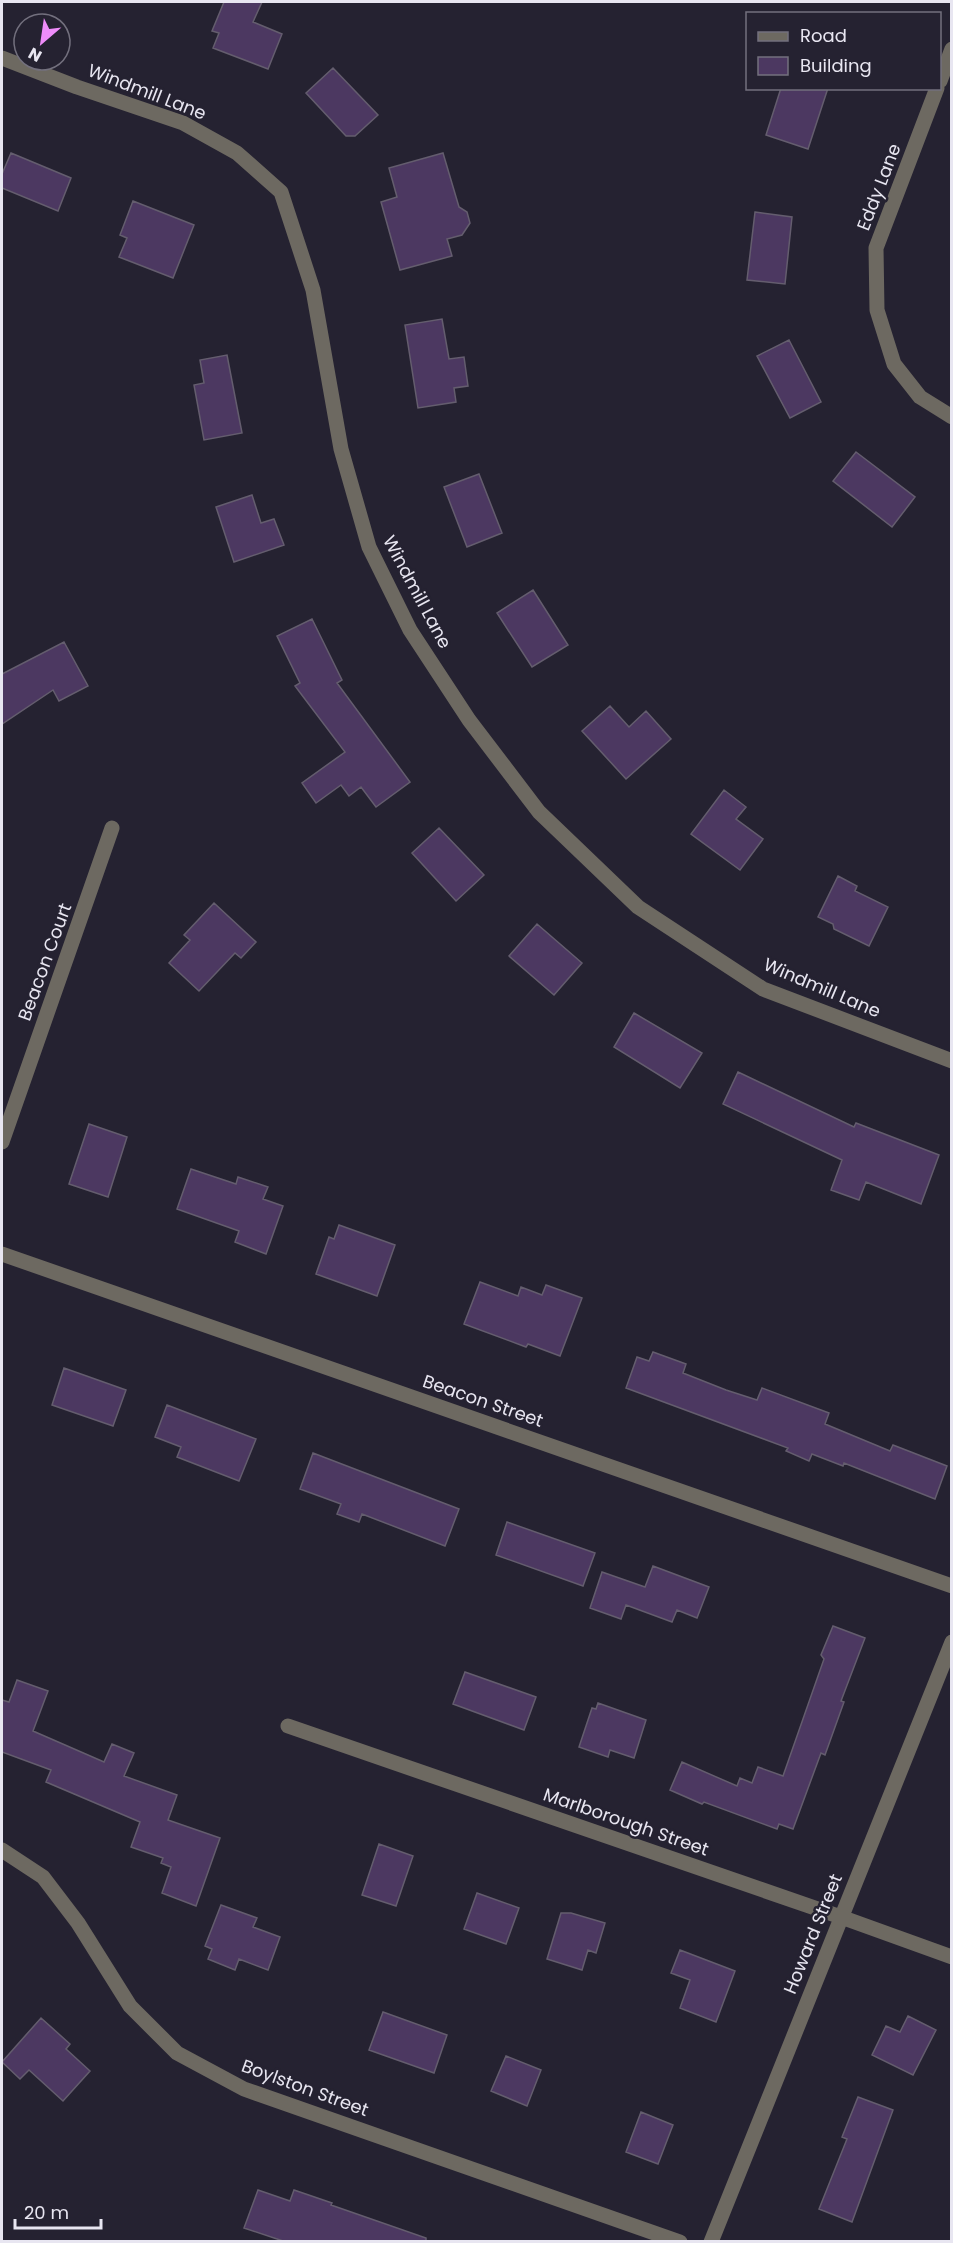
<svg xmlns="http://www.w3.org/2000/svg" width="953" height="2243" font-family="Poppins,sans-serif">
	<rect width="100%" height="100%" fill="#252231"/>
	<!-- building -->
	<path fill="#4c3861" stroke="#645d6e" stroke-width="1.5" d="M 224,2 L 262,2 L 253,22 L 282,34 L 268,69 L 213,48 L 219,33 L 212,31 Z
		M 333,68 L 378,115 L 355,136 L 346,136 L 306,93 Z
		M 781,88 L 828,88 L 808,149 L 766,135 Z
		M 11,153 L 71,178 L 58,211 L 2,188 L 2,174 Z
		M 443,153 L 459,207 L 467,212 L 470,223 L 462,235 L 447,239 L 452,256 L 400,270 L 381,202 L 397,197 L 389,168 Z
		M 133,201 L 194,225 L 173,278 L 119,257 L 127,238 L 120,235 Z
		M 755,212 L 792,217 L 785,284 L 747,280 Z
		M 442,319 L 449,359 L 464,357 L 468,386 L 454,388 L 456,402 L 418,408 L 405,325 Z
		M 789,340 L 821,402 L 790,418 L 757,356 Z
		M 227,355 L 242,433 L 204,440 L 194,385 L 204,383 L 200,360 Z
		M 856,452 L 915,497 L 892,527 L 833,481 Z
		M 479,474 L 502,533 L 467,547 L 444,487 Z
		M 252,495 L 261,523 L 274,519 L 284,545 L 234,562 L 216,507 Z
		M 533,590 L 568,645 L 532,667 L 497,613 Z
		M 312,619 L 342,680 L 337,683 L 410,782 L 376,807 L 361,787 L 349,796 L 341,785 L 316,803 L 302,783 L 345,752 L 295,686 L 300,683 L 277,636 Z
		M 64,642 L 88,686 L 59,701 L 53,690 L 2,724 L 2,674 Z
		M 610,706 L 629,727 L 646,711 L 671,739 L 626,779 L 582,731 Z
		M 724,790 L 746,807 L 736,819 L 763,839 L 740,870 L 691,834 Z
		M 439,828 L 484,875 L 456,901 L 412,853 Z
		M 838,876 L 857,886 L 855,891 L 888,907 L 869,946 L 834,929 L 833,924 L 818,917 Z
		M 214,903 L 256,942 L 241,958 L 235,953 L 199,991 L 169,963 L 190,940 L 184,935 Z
		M 537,924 L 582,963 L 554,995 L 509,956 Z
		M 634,1013 L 702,1053 L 680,1088 L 614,1047 Z
		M 738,1072 L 854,1127 L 856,1123 L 939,1155 L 921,1204 L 866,1182 L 859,1200 L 831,1190 L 842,1160 L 723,1104 Z
		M 89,1124 L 127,1137 L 108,1197 L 69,1184 Z
		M 191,1169 L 236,1184 L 238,1177 L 268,1187 L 263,1199 L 283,1206 L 266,1254 L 235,1242 L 239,1231 L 177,1209 Z
		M 339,1225 L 395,1245 L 377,1296 L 316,1274 L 329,1237 L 334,1239 Z
		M 480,1282 L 518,1296 L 521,1287 L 542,1295 L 546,1285 L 582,1298 L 560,1356 L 528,1344 L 526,1347 L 464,1324 Z
		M 653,1352 L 686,1364 L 683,1373 L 726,1390 L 757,1400 L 762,1388 L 829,1413 L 825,1424 L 890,1451 L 893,1445 L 947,1466 L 935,1499 L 844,1463 L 843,1466 L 812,1454 L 809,1461 L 786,1451 L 788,1448 L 626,1388 L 637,1357 L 649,1361 Z
		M 64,1368 L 126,1390 L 113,1426 L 52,1405 Z
		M 167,1405 L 256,1439 L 239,1481 L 177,1457 L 181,1447 L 155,1437 Z
		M 313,1453 L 459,1509 L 445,1546 L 362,1514 L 359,1522 L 337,1514 L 341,1504 L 300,1489 Z
		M 507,1522 L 595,1553 L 583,1586 L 496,1555 Z
		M 653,1566 L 709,1587 L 697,1618 L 677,1610 L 672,1622 L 626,1605 L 621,1619 L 590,1608 L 602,1572 L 645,1587 Z
		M 833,1626 L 865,1638 L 841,1701 L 844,1702 L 825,1755 L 821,1753 L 793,1829 L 779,1824 L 777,1829 L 704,1802 L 702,1804 L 670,1790 L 682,1762 L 737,1786 L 740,1778 L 752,1783 L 758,1767 L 783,1776 L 824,1659 L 821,1655 Z
		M 465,1672 L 536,1697 L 524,1730 L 453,1704 Z
		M 17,1680 L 48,1691 L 33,1731 L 104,1762 L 112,1744 L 134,1753 L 124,1776 L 177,1795 L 168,1820 L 220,1838 L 196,1906 L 162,1893 L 171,1867 L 161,1863 L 163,1858 L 131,1847 L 140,1822 L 46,1782 L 51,1770 L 2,1752 L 2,1700 L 9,1702 Z
		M 598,1703 L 646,1720 L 634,1758 L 610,1750 L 608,1757 L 579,1747 L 592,1708 L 596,1709 Z
		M 379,1844 L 413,1856 L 396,1906 L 362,1895 Z
		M 477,1893 L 519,1908 L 506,1944 L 464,1929 Z
		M 221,1905 L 257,1918 L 253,1927 L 280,1937 L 268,1970 L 239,1959 L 235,1970 L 208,1959 L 212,1949 L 205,1946 Z
		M 561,1913 L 571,1913 L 605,1923 L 596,1953 L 588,1950 L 582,1970 L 547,1959 Z
		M 680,1950 L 735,1971 L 716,2022 L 680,2008 L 690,1980 L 671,1973 Z
		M 383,2012 L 447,2035 L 434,2073 L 369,2050 Z
		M 908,2016 L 936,2030 L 913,2075 L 872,2055 L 886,2026 L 900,2032 Z
		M 41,2018 L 70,2044 L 66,2049 L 90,2071 L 63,2101 L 29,2070 L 20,2079 L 2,2062 Z
		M 506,2056 L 541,2070 L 527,2106 L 491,2091 Z
		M 858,2097 L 893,2110 L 852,2222 L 819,2209 L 847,2139 L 842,2137 Z
		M 641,2112 L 673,2125 L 658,2164 L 626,2152 Z
		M 258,2190 L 290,2201 L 294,2190 L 332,2203 L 331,2205 L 426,2238 L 426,2241 L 283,2241 L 244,2228 Z"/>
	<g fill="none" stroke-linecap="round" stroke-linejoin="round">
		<!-- minor -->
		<path stroke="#6d6961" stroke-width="15" d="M 2,58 L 77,87 L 183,123 L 237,153 L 281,192 L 313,290 L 341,449 L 369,547 L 410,630 L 469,720 L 539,812 L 638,907 L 763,989 L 952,1061
			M 940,81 L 952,49
			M 937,88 L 876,248 L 877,310 L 894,364 L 920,397 L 952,417
			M 2,1142 L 112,828
			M 2,1254 L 952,1586
			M 288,1726 L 841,1917 L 952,1957
			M 2,1850 L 43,1877 L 78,1923 L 130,2006 L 177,2053 L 244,2089 L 680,2242
			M 711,2242 L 952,1642"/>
	</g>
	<g text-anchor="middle" stroke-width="5" stroke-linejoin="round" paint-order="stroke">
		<!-- street labels -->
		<g font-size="18" fill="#e8e6f1" stroke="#252231">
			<text transform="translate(147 92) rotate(21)" y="6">Windmill Lane</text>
			<text transform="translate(879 187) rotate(-69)" y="6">Eddy Lane</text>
			<text transform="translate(417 592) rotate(62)" y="6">Windmill Lane</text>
			<text transform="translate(45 962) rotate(-70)" y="6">Beacon Court</text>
			<text transform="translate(822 988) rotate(23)" y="6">Windmill Lane</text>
			<text transform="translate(483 1401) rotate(19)" y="6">Beacon Street</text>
			<text transform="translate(626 1822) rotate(19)" y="6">Marlborough Street</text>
			<text transform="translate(813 1934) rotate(-68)" y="6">Howard Street</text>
			<text transform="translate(305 2088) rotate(20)" y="6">Boylston Street</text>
		</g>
	</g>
	<!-- border -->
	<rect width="953" height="2243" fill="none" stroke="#e8e6f1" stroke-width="6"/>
	<!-- legend -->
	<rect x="746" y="12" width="195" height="78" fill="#252231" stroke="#73707e" stroke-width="1.5"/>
	<rect x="758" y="32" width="30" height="9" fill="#6d6961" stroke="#73707e" stroke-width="1.5"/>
	<text x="800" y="42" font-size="18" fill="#e8e6f1">Road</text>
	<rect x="758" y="57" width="30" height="18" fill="#4c3861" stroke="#73707e" stroke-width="1.5"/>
	<text x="800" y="72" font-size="18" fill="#e8e6f1">Building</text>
	<!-- north arrow -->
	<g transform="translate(42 42) rotate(209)"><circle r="28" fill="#252231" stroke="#73707e" stroke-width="1.5"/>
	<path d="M0-4.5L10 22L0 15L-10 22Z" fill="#ee8cf9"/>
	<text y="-9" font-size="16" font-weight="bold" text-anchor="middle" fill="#e8e6f1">N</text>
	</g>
	<!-- scale -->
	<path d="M15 2219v9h86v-9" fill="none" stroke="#e8e6f1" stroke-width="3"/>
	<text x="24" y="2219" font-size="18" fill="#e8e6f1" stroke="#252231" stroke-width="4.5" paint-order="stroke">20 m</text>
</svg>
